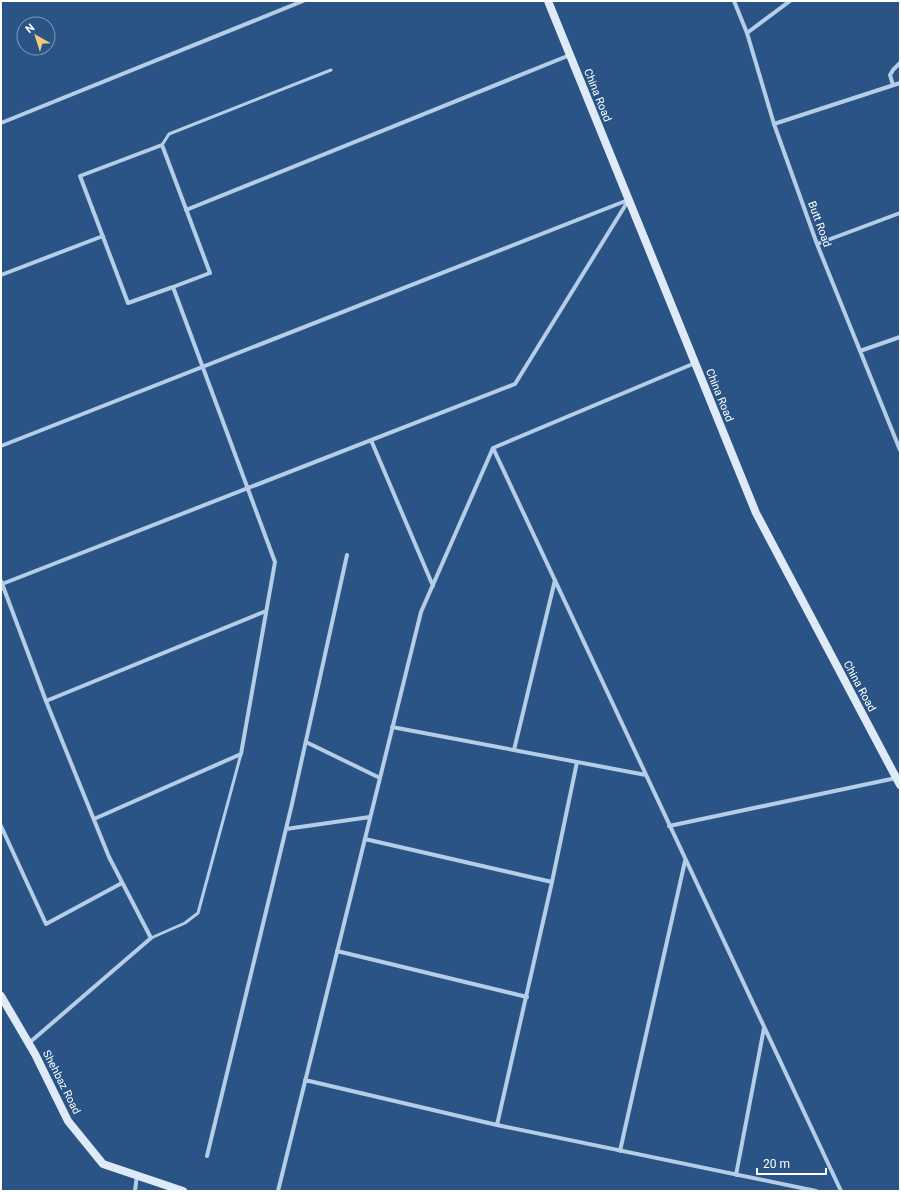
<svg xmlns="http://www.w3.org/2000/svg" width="901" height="1192" font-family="Roboto,sans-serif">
	<rect width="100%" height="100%" fill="#2a5486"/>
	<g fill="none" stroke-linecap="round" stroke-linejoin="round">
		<!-- lane -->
		<path stroke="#b5cde7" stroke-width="3" d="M 162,145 L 169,134 L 331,70
			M 151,938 L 185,923 L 198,913 L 241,754"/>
		<!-- street -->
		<path stroke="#b5cde7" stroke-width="4" d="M 734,1 L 747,33 L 774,124 L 817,244 L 900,450
			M 747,33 L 790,1
			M 893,85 L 890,75 L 893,70 L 900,63
			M 1,123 L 303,1
			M 774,124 L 900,83
			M 186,210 L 570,55
			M 817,244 L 900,213
			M 1,275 L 103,236
			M 860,351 L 900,337
			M 371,440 L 433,586
			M 1,446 L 628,200
			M 493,448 L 841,1191
			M 1,581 L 46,701 L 109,857 L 151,938 L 29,1043
			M 2,584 L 515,384 L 628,201
			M 46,701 L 266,611
			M 392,727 L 646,775
			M 306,742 L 380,778
			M 514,750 L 555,580
			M 94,819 L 241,754 L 275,562 L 173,287 L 210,273 L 162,145 L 80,176 L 128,303 L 173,287
			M 1,826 L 46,924 L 122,883
			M 669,826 L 896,778
			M 286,829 L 370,817
			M 552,882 L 577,762
			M 337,951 L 527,997
			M 305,1080 L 497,1125 L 552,882 L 365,839
			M 497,1125 L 816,1191
			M 620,1151 L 685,861
			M 207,1156 L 292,804 L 347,555
			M 736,1175 L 764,1028
			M 135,1191 L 137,1175
			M 278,1191 L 421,612 L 493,448 L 695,363"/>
		<!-- secondary -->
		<path stroke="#dfeaf7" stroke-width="8" d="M 548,1 L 756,513 L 900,785
			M 1,996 L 35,1054 L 68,1121 L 103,1164 L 183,1191"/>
	</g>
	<g text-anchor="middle" stroke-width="3" stroke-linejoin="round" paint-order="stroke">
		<!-- street labels -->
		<g font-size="11" fill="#fff" stroke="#2a5486">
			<text transform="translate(598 95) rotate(68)" y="4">China Road</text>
			<text transform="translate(820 224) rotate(70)" y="4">Butt Road</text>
			<text transform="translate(720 395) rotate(68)" y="4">China Road</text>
			<text transform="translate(860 686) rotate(62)" y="4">China Road</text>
			<text transform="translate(62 1082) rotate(63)" y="4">Shehbaz Road</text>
		</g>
	</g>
	<!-- border -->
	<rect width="901" height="1192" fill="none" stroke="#ffffff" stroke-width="4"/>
	<!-- north arrow -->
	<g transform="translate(36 36) rotate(321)"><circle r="19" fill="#2a5486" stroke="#7f98b6"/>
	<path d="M0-3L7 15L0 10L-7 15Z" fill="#eeca7d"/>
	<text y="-6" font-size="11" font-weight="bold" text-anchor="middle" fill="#ffffff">N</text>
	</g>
	<!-- scale -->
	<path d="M757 1168v6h69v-6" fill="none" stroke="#ffffff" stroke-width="2"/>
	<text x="763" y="1168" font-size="12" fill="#ffffff" stroke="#2a5486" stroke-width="3" paint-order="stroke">20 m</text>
</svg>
